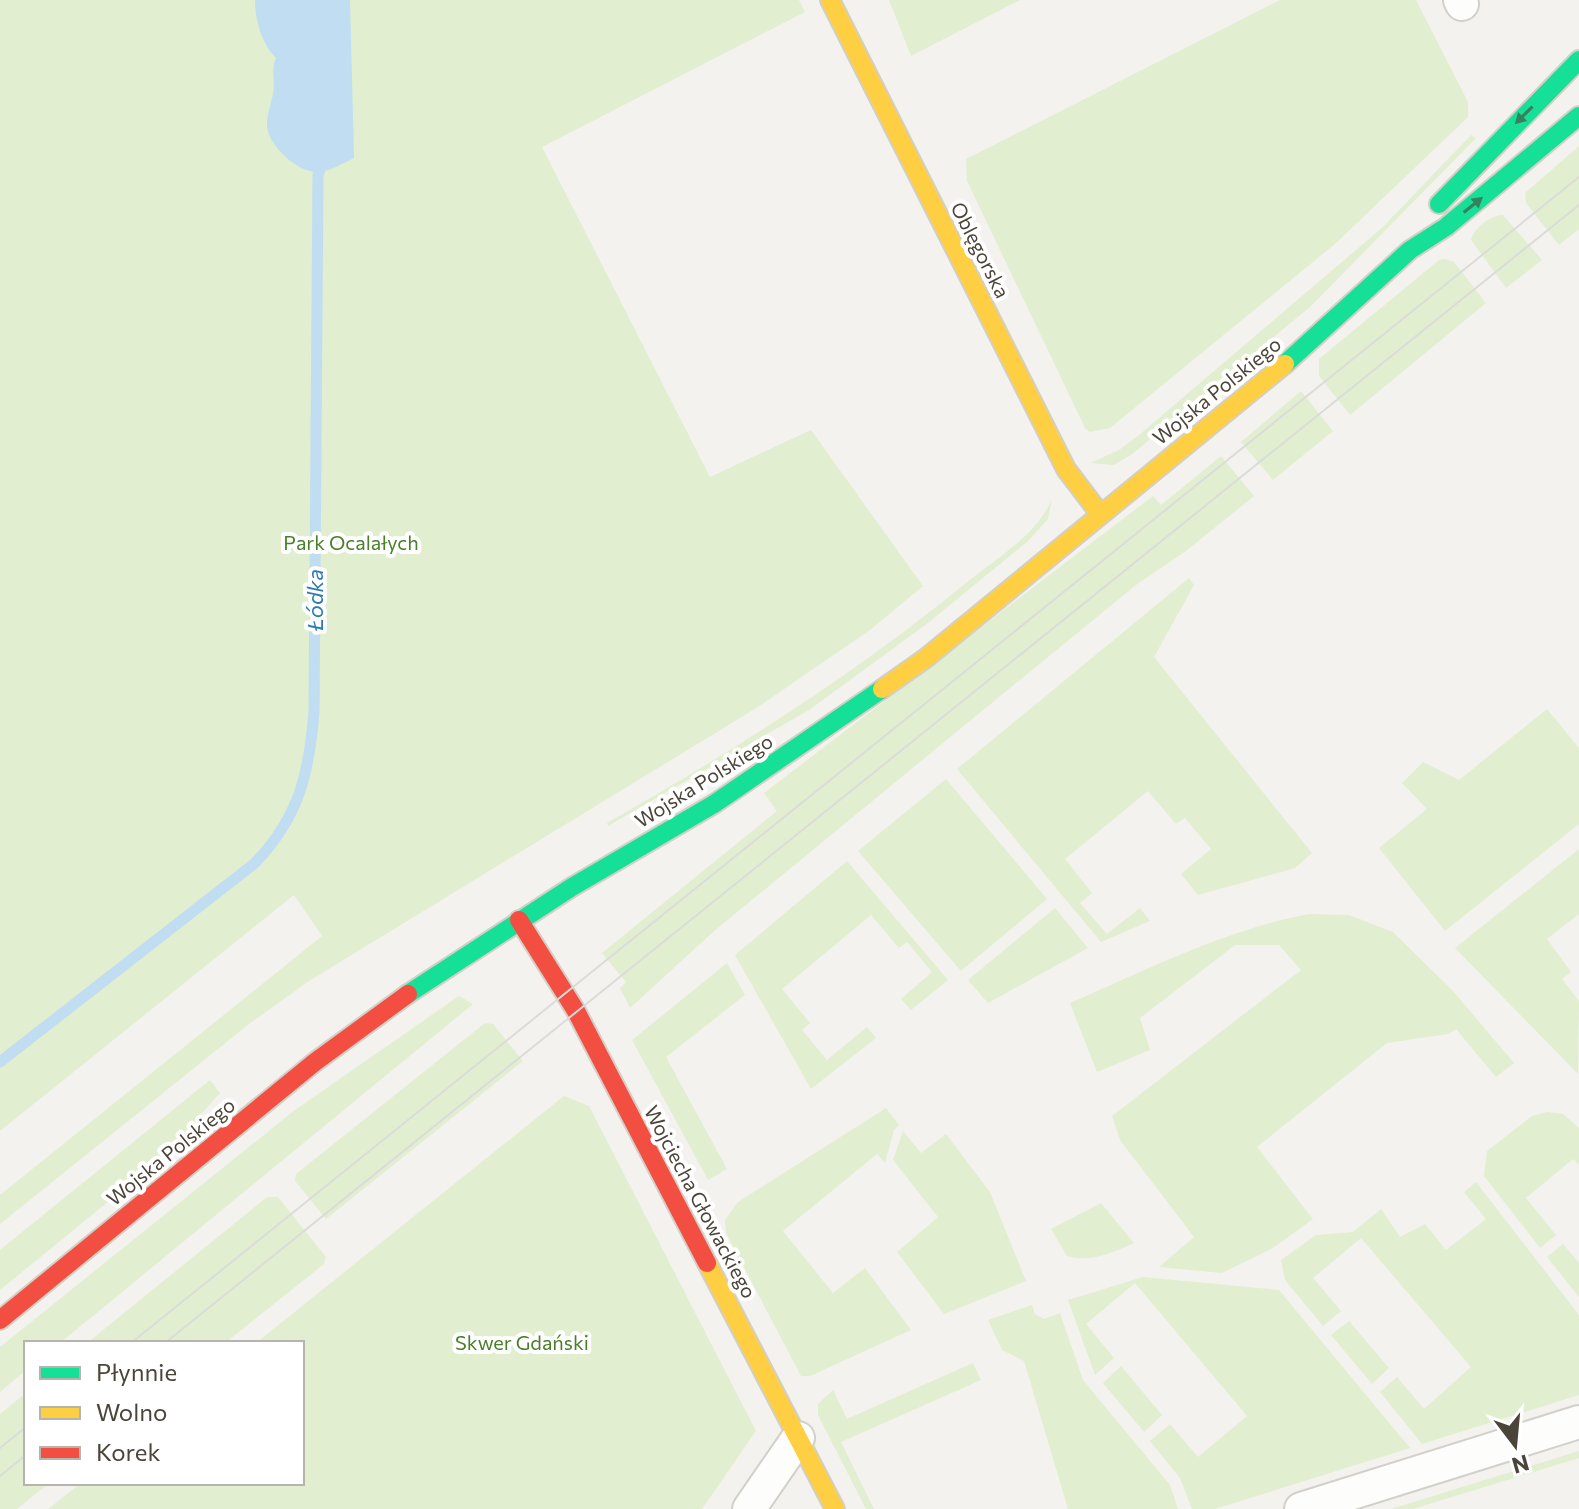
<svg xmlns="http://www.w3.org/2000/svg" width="1579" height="1509" font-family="Commissioner,sans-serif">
	<rect width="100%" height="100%" fill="#f4f2ee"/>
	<!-- green -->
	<path fill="#e1eecf" d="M 0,0 L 799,0 L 805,12 L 542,147 L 710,477 L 811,430 L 923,586 L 870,630 L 758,707 L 309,981 L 249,1024 L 0,1224 L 0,1195 L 322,936 L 294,895 L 0,1131 Z
		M 889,0 L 1020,0 L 911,56 Z
		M 1280,0 L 1416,0 L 1468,102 L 1468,117 L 1335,244 L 1110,428 L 1090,432 L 1085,428 L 967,181 L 966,159 Z
		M 1471,135 L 1476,138 L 1310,307 L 1131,455 L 1114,465 L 1090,463 L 1119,450 L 1139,435 L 1383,227 Z
		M 1579,146 L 1579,229 L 1559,245 L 1526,203 L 1525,193 Z
		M 1503,215 L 1542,260 L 1506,288 L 1471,240 C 1474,228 1491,215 1503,215 Z
		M 1445,259 L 1454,262 L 1486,303 L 1350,415 L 1319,376 L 1319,359 L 1439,260 Z
		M 1301,391 L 1333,431 L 1273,480 L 1241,442 Z
		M 1221,456 L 1254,496 L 1186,551 L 1136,585 L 971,720 L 713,932 L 630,1008 L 620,988 L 626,982 L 602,953 L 777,811 L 764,793 L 1153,496 L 1161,505 Z
		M 1052,499 L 1048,519 L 1027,542 L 928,623 L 809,710 L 608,826 L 607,823 C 734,751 858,672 971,579 C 1000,556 1037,534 1052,499 Z
		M 1189,578 L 1194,585 L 1154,657 L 1312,853 L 1295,868 L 1198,895 L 1181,874 L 1211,849 L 1185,818 L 1176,824 L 1148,791 L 1065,859 L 1092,893 L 1080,903 L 1107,934 L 1140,908 L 1150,921 L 1101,942 L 957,769 Z
		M 1547,709 L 1579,748 L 1579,824 L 1445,931 L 1379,848 L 1427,809 L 1402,783 L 1423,762 L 1459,780 Z
		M 946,779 L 1047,899 L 961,971 L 858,851 Z
		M 1579,849 L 1579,914 L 1547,939 L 1571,972 L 1562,979 L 1579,1001 L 1578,1074 L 1455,948 Z
		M 847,861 L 948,980 L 911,1010 L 901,999 L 932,972 L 907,942 L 899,948 L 871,915 L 782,989 L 810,1023 L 802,1030 L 827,1060 L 867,1027 L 876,1038 L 811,1089 L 735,955 Z
		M 1055,908 L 1088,948 L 988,1003 L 968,980 Z
		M 1309,914 L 1349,915 L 1393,932 L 1453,991 L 1514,1063 L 1496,1077 L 1456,1029 L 1448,1034 L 1387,1043 L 1257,1147 L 1313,1219 L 1273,1248 L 1222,1273 L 1159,1267 L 1194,1237 L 1120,1140 L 1112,1116 L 1301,970 L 1279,945 L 1235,945 L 1140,1018 L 1150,1050 L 1097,1072 L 1070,1003 C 1149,969 1224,930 1309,914 Z
		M 727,963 L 745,995 L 666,1057 L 727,1169 L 708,1180 L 632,1040 Z
		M 459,996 L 473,1004 L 60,1343 L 26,1343 L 26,1370 L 0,1392 L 0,1347 L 295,1110 Z
		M 485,1023 L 493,1024 L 523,1061 L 326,1219 L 295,1181 L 296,1174 Z
		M 210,1080 L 220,1093 L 163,1157 L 0,1290 L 0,1250 Z
		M 564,1096 L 589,1106 L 756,1431 L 702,1509 L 48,1509 L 81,1483 L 302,1483 L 302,1343 L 256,1343 Z
		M 886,1108 L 899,1125 L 894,1130 L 885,1163 L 877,1154 L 783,1231 L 833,1293 L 865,1268 L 911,1330 L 810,1376 L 801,1376 L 726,1233 L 725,1220 L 738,1202 Z
		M 1547,1112 L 1563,1114 L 1579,1128 L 1579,1165 L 1573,1159 L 1526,1198 L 1556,1235 L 1540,1248 L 1484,1176 L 1487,1151 L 1532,1116 Z
		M 903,1131 L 921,1153 L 946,1134 L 990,1192 L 1026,1281 L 944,1314 L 897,1252 L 938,1217 L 893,1160 Z
		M 1476,1182 L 1579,1315 L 1579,1395 L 1422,1444 L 1380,1392 L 1397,1377 L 1424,1409 L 1471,1367 L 1361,1238 L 1313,1278 L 1341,1311 L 1323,1326 L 1285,1280 L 1281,1260 L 1316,1235 L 1353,1232 L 1381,1209 L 1400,1237 L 1425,1224 L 1446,1250 L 1486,1219 L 1464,1192 Z
		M 267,1197 L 278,1197 L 326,1257 L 324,1264 L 225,1343 L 87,1343 Z
		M 1101,1203 L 1134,1243 C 1112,1253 1090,1263 1067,1256 L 1051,1229 Z
		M 1563,1244 L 1579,1263 L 1579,1297 L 1547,1257 Z
		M 1143,1277 L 1279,1290 L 1410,1448 L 1215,1509 L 1192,1509 L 1180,1478 L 1150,1441 L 1170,1424 L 1198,1457 L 1247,1416 L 1135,1283 L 1086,1324 L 1114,1358 L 1095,1375 L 1068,1300 Z
		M 1032,1305 L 1035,1314 L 1044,1319 L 1060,1313 L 1083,1380 L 1170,1485 L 1178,1509 L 1068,1509 L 1024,1361 L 1002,1350 L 988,1320 Z
		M 1349,1321 L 1389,1368 L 1372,1384 L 1331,1335 Z
		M 973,1363 L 981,1380 L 841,1442 L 874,1509 L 866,1509 L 818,1415 L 818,1404 L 833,1390 L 847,1419 Z
		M 1121,1366 L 1162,1415 L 1144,1432 L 1103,1383 Z
		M 26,1393 L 26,1483 L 49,1483 L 17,1509 L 0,1509 L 0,1414 Z
		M 1579,1451 L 1579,1458 L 1413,1509 L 1391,1509 Z"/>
	<!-- water -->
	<path fill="#c0ddf1" d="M 255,0 L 350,0 L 354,158 C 343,163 331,171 319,172 C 299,174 267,145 267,125 C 267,114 271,104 273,94 C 276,81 270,71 276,58 C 262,44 255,20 255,0 Z"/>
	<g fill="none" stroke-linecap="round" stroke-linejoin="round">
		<!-- stream -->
		<path stroke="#c0ddf1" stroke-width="11" d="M 0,1062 L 255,863 C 299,817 309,774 314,712 L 318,175 L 324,160"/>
		<!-- street casing -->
		<g stroke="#d2d0cb" stroke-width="36">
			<path id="street" d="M 1460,0 L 1462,4
				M 749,1509 L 798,1438
				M 1301,1509 L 1579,1422"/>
		</g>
		<!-- fast casing -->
		<g stroke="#d3cfc5" stroke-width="22">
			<path id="fast" d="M 1439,204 L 1579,60
				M 1285,364 L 1410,250 L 1446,227 L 1579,116
				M 408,994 L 572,887 L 714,804 L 882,689"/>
		</g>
		<!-- slow casing -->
		<g stroke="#d3cfc5" stroke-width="22">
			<path id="slow" d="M 830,0 L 1066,469 L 1100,514
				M 882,689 L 926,658 L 1285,364
				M 707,1263 L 835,1509"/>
		</g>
		<!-- jam casing -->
		<g stroke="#d3cfc5" stroke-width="22">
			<path id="jam" d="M 519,920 L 576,1011 L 707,1263
				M 0,1320 L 315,1062 L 408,994"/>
		</g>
		<!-- street -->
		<use href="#street" stroke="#fdfdfc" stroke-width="32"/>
		<!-- fast -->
		<use href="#fast" stroke="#16e098" stroke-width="18"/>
		<!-- slow -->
		<use href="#slow" stroke="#ffcf43" stroke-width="18"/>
		<!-- jam -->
		<use href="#jam" stroke="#f24e42" stroke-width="18"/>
		<!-- tram -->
		<path stroke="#dbdbda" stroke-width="2" d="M 131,1343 L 1579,177
			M 165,1343 L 1579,205
			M 0,1448 L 26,1427
			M 0,1476 L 26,1455"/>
	</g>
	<!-- one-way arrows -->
	<defs><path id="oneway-solid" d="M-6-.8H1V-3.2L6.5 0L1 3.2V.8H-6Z" transform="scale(2)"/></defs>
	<g fill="#36825f">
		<use href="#oneway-solid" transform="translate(1524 115) rotate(135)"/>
		<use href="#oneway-solid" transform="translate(1473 205) rotate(-39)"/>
	</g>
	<g text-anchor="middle" stroke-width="8" stroke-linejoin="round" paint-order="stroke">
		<!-- street labels -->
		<g font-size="20" fill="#4b4439" stroke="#fff">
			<text transform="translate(980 250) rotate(63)" y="7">Oblęgorska</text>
			<text transform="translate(1217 391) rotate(-39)" y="7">Wojska Polskiego</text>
			<text transform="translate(704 781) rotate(-32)" y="7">Wojska Polskiego</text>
			<text transform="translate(171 1152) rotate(-39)" y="7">Wojska Polskiego</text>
			<text transform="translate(700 1202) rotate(62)" y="7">Wojciecha Głowackiego</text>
		</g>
		<!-- park labels -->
		<g font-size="20" fill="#4a7f2a" stroke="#fff">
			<text x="351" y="550">Park Ocalałych</text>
			<text x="522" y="1350">Skwer Gdański</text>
		</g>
		<!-- water labels -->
		<g font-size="22" font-style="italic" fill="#2e7ab2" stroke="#fff">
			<text transform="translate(315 600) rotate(-90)" y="8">Łódka</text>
		</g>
	</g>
	<!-- legend -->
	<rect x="24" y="1341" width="280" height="144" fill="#ffffff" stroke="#b7b4b0" stroke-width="2"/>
	<rect x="40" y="1367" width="40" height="12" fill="#16e098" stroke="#b7b4b0" stroke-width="2"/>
	<text x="96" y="1381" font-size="24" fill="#4b4439">Płynnie</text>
	<rect x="40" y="1407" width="40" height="12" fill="#ffcf43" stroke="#b7b4b0" stroke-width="2"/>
	<text x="96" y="1421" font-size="24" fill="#4b4439">Wolno</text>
	<rect x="40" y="1447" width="40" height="12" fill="#f24e42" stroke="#b7b4b0" stroke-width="2"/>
	<text x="96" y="1461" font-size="24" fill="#4b4439">Korek</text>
	<!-- north arrow -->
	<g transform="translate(1515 1445) rotate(164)" stroke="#ffffff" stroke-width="6" paint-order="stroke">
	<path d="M0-6L14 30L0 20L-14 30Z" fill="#4b4439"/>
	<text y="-12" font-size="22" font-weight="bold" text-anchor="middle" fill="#4b4439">N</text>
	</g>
</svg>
